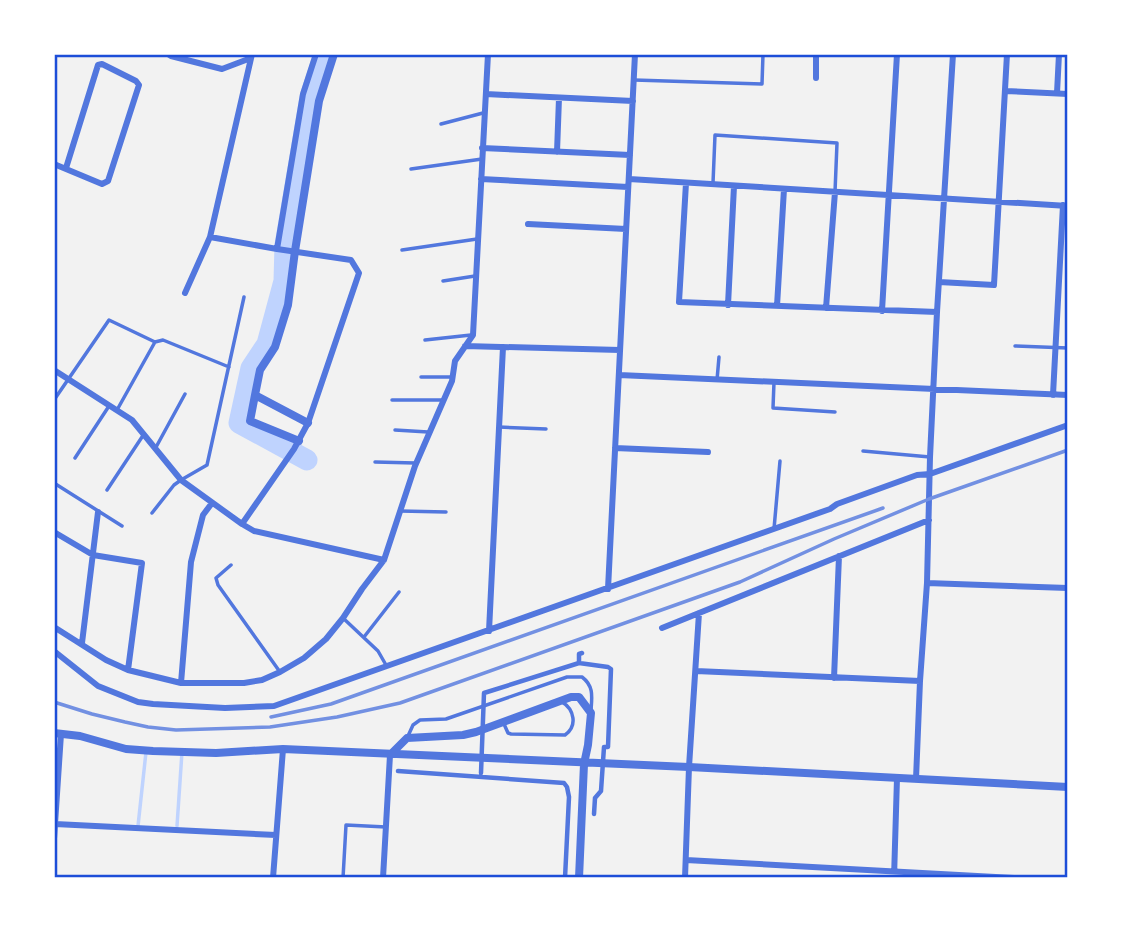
<svg xmlns="http://www.w3.org/2000/svg" width="1122" height="932" font-family="Rubik,sans-serif">
	<rect width="100%" height="100%" fill="#f2f2f2"/>
	<g fill="none" stroke-linecap="round" stroke-linejoin="round">
		<!-- stream -->
		<path stroke="#bfd3fe" stroke-width="3.5" d="M 138,826 L 146,752
			M 177,826 L 182,752"/>
		<!-- river -->
		<path stroke="#bfd3fe" stroke-width="21" d="M 307,460 L 239,423 L 251,368 L 267,344 L 284,281 L 285,245 L 310,97 L 324,54"/>
		<!-- service -->
		<path stroke="#5277de" stroke-width="3.5" d="M 634,80 L 762,84 L 763,54
			M 441,124 L 483,113
			M 411,169 L 482,159
			M 713,183 L 715,135 L 837,143 L 835,192
			M 402,250 L 477,239
			M 443,281 L 475,276
			M 425,340 L 471,335
			M 1015,346 L 1068,348
			M 421,377 L 453,377
			M 717,380 L 719,357
			M 774,382 L 773,408 L 835,412
			M 54,400 L 109,320 L 155,342 L 163,340 L 229,367
			M 392,400 L 443,400
			M 117,410 L 155,342
			M 499,427 L 546,429
			M 395,430 L 428,432
			M 155,449 L 185,394
			M 863,451 L 930,457
			M 75,458 L 109,406
			M 375,462 L 415,463
			M 54,483 L 122,526
			M 107,490 L 144,434
			M 400,511 L 446,512
			M 152,513 L 174,485 L 181,480 L 207,465 L 244,297
			M 774,529 L 780,461
			M 231,565 L 216,578 L 218,585 L 280,672
			M 343,618 L 378,651 L 386,665
			M 364,637 L 399,592
			M 504,724 L 508,733 L 511,734 L 565,735 C 578,726 574,709 562,702
			M 408,736 L 413,725 L 420,720 L 446,719 L 567,677 L 582,677 C 594,686 592,697 591,710
			M 343,878 L 346,825 L 386,827"/>
		<!-- pedestrian -->
		<path stroke="#5277de" stroke-width="4.5" d="M 579,663 L 579,654 L 582,653
			M 398,771 L 564,783 L 567,787 L 569,797 L 565,878
			M 481,773 L 484,693 L 579,663 L 608,667 L 611,669 L 608,747 L 604,747 L 601,791 L 595,798 L 594,814"/>
		<!-- minor -->
		<path stroke="#5277de" stroke-width="6" d="M 168,54 L 171,56 L 222,69 L 251,58
			M 816,78 L 816,54
			M 1005,91 L 1068,94
			M 1057,93 L 1059,54
			M 486,94 L 633,101
			M 482,148 L 630,155
			M 557,152 L 559,98
			M 54,164 L 102,184 L 108,181 L 139,85 L 136,81 L 102,64 L 98,65 L 66,168
			M 481,179 L 628,187
			M 629,179 L 1068,206
			M 686,183 L 679,302 L 937,312
			M 528,224 L 626,229
			M 277,249 L 303,94 L 316,54
			M 939,282 L 994,285 L 1007,54
			M 185,293 L 210,237
			M 728,305 L 734,186
			M 777,306 L 784,189
			M 826,308 L 835,192
			M 882,311 L 897,54
			M 465,346 L 620,350
			M 54,370 L 132,420 L 181,480 L 242,524 L 254,531 L 384,560
			M 619,375 L 1068,395
			M 1053,395 L 1063,205
			M 615,448 L 708,452
			M 242,524 L 294,449 L 308,423 L 359,273 L 351,260 L 277,249 L 210,237 L 252,54
			M 54,532 L 93,555 L 142,563 L 128,670
			M 927,583 L 1068,588
			M 608,589 L 635,54
			M 54,627 L 106,660 L 128,670 L 181,683 L 244,683 L 262,680 L 280,672 L 304,658 L 326,639 L 343,618 L 362,589 L 384,560 L 415,466 L 452,381 L 455,361 L 473,335 L 488,54
			M 662,628 L 929,520
			M 489,631 L 503,347
			M 82,643 L 98,512
			M 54,651 L 98,686 L 138,702 L 153,704 L 225,708 L 274,706 L 830,509 L 837,504 L 917,475 L 930,474 L 1068,425
			M 696,671 L 920,681
			M 834,678 L 839,556
			M 181,683 L 191,562 L 203,515 L 212,503
			M 916,779 L 920,681 L 927,583 L 930,457 L 937,312 L 953,54
			M 55,824 L 276,835
			M 54,839 L 61,734
			M 686,860 L 1014,878
			M 273,878 L 283,749
			M 383,878 L 390,755
			M 685,878 L 689,767 L 699,613
			M 894,878 L 897,778"/>
		<!-- tertiary -->
		<path stroke="#5277de" stroke-width="8" d="M 255,395 L 250,421 L 299,441
			M 308,423 L 255,395 L 260,370 L 275,347 L 288,305 L 295,251 L 319,101 L 334,54
			M 54,733 L 80,736 L 126,749 L 153,751 L 216,753 L 283,749 L 689,767 L 1068,787
			M 390,755 L 407,738 L 463,735 L 476,732 L 571,697 L 579,697 L 591,713 L 588,745 L 584,764 L 579,878"/>
		<!-- rail -->
		<path stroke="#7290e2" stroke-width="3.5" d="M 54,702 L 92,714 L 125,722 L 148,727 L 176,730 L 270,727 L 337,717 L 400,703 L 740,582 L 834,539 L 929,499 L 1068,450
			M 271,717 L 331,704 L 883,508"/>
	</g>
	<!-- border -->
	<rect width="1122" height="932" fill="none" stroke="#ffffff" stroke-width="112"/>
	<rect x="56" y="56" width="1010" height="820" fill="none" stroke="#1d4ed8" stroke-width="2.5"/>
</svg>
